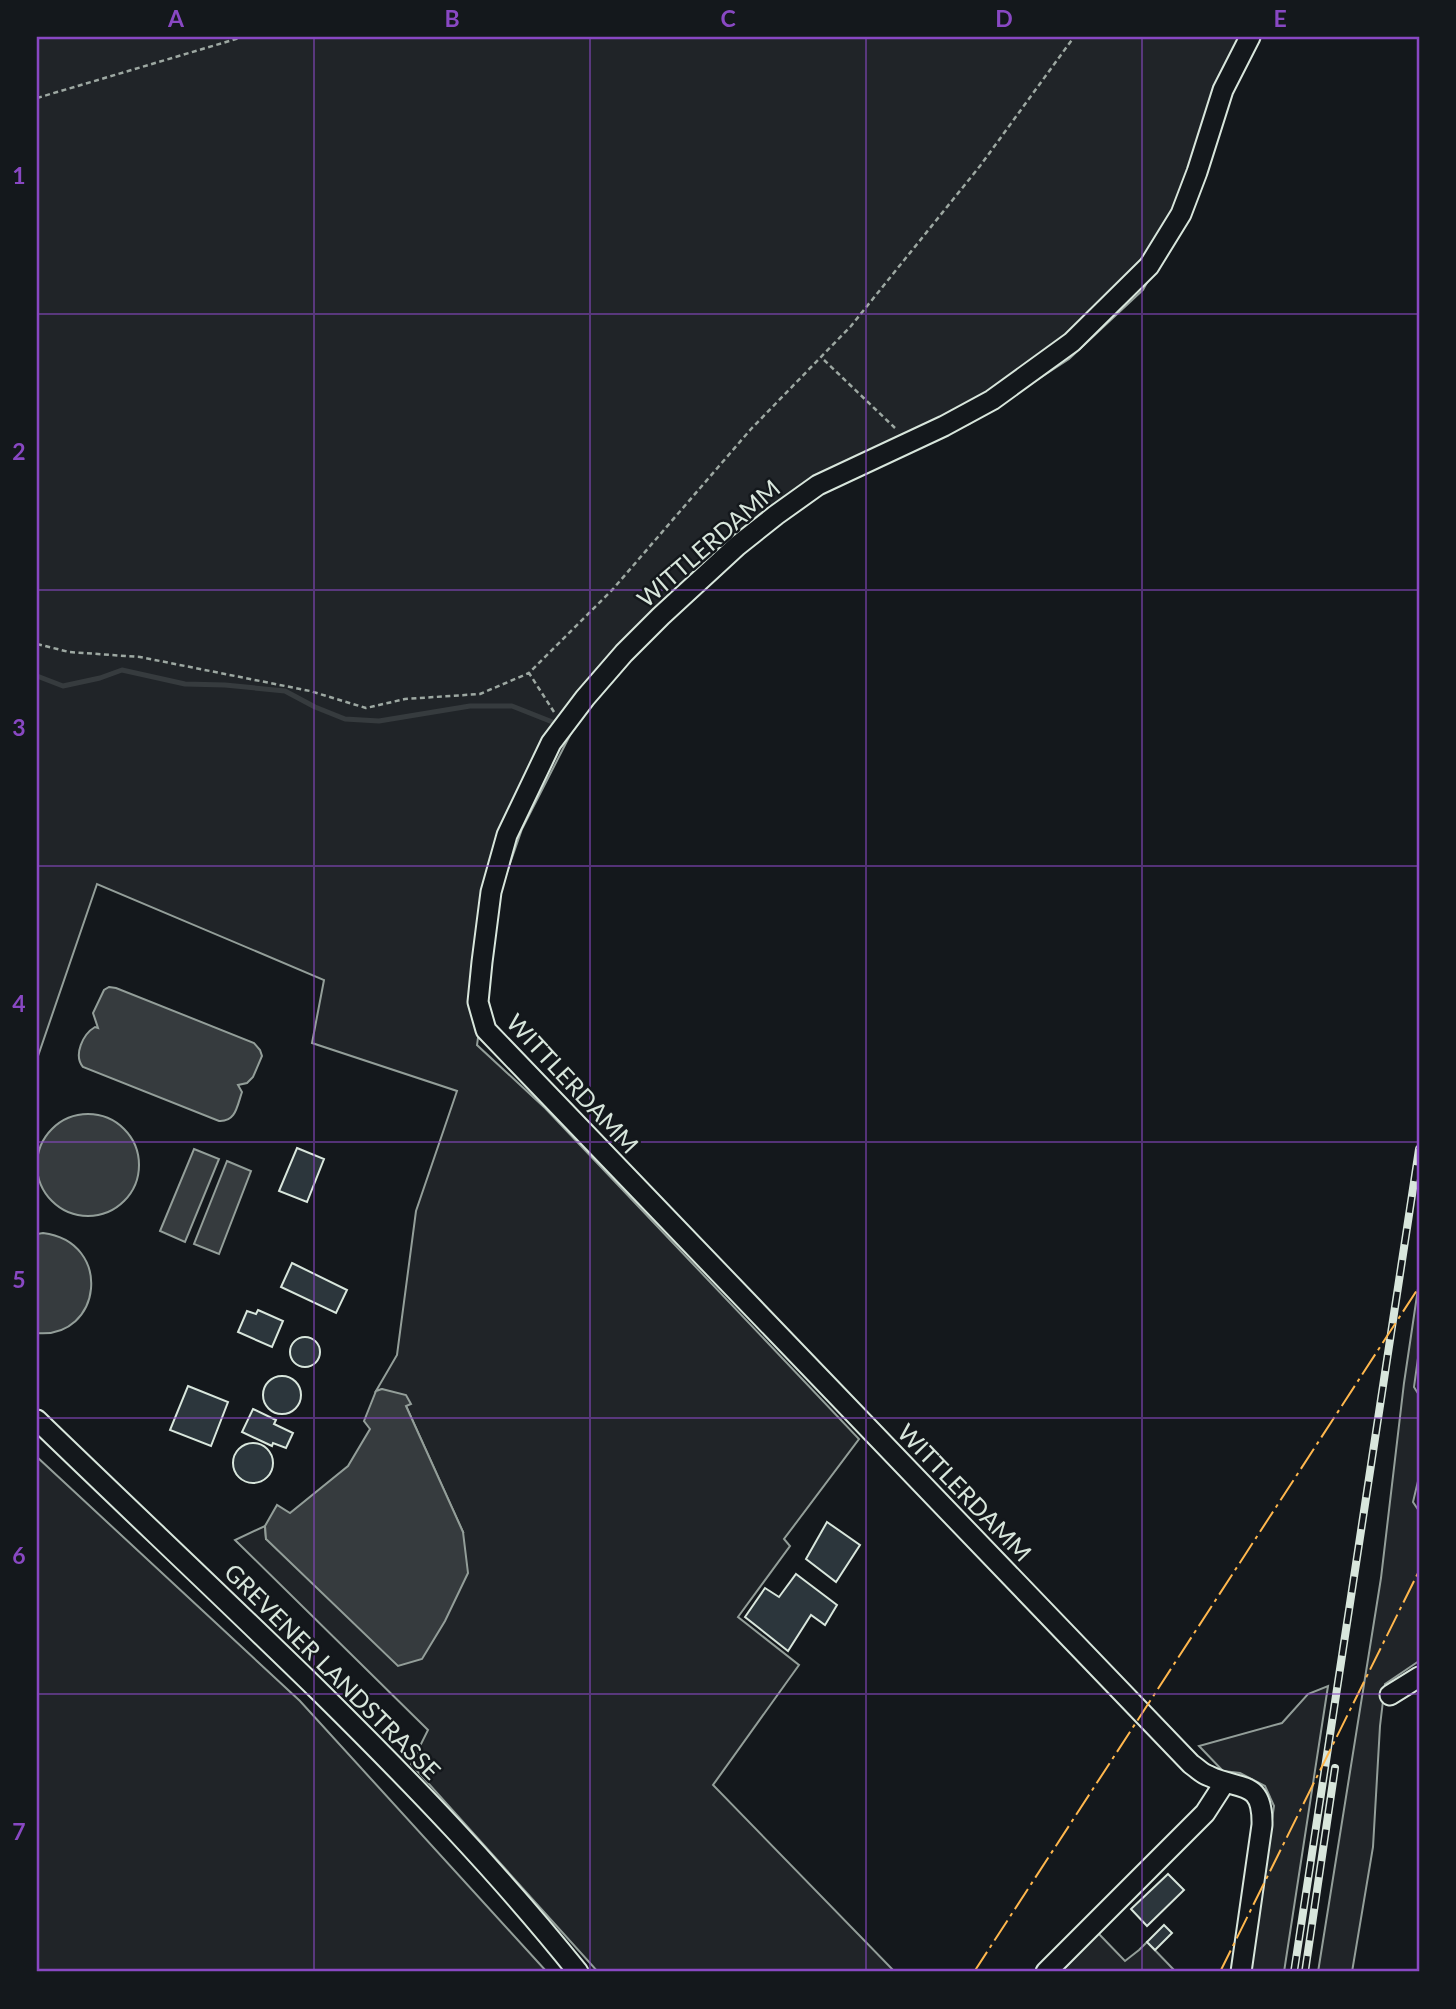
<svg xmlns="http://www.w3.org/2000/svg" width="1456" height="2009" font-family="Lato,sans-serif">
	<rect width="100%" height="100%" fill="#14181c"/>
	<!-- green -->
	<path fill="#202428" stroke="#939e99" stroke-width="2" d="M 37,37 L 1258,37 L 1229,97 L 1185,214 L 1143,290 L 1069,359 L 969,424 L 863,465 L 752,540 L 587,702 L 522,829 L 497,901 L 477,1045 L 545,1108 L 859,1439 L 784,1539 L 790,1546 L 738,1617 L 799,1665 L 713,1785 L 895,1972 L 598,1972 L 411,1764 L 428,1730 L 235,1540 L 265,1526 L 266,1539 L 463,1532 L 406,1406 L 382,1389 L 376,1391 L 397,1355 L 416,1211 L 457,1091 L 312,1043 L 324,980 L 97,884 L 37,1059 Z
		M 1419,1282 L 1419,1351 L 1414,1387 L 1419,1395 L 1419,1477 L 1413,1502 L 1419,1511 L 1419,1661 L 1385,1684 L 1380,1726 L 1373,1847 L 1352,1972 L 1318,1972 L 1381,1578 L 1404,1383 Z
		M 37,1457 L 300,1701 L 547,1972 L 37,1972 Z
		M 1328,1686 L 1284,1972 L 1250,1972 L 1274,1806 L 1265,1786 L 1240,1773 L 1223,1771 L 1199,1746 L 1282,1723 L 1308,1694 Z
		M 1098,1933 L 1125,1961 L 1139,1950 L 1147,1942 L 1176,1972 L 1061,1972 Z"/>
	<!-- water -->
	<path fill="#363b3e" stroke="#939e99" stroke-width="2" d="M 109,987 L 116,988 L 254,1043 L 260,1050 L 262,1056 L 253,1077 L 247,1083 L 238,1085 L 242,1092 C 237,1106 236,1122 219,1121 L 83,1067 C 73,1055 83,1034 95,1027 L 98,1028 L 93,1013 L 104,990 Z
		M37 1165a51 51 0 1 1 102 0a51 51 0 1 1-102 0Z
		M 194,1149 L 219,1159 L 185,1242 L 160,1231 Z
		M 227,1161 L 251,1171 L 219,1254 L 194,1244 Z
		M 43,1233 C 114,1242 102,1339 37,1333 L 37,1234 Z
		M 382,1389 L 406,1395 L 411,1404 L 406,1406 L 463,1532 L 468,1573 L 445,1621 L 422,1659 L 398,1666 L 266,1539 L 265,1526 L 277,1505 L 290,1513 L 348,1466 L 370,1429 L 364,1421 L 376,1391 Z"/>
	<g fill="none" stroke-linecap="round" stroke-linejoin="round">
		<!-- stream -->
		<path stroke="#363b3e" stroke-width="5" d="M 37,676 L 63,686 L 100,678 L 122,670 L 185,684 L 225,685 L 285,691 L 315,707 L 345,719 L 379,721 L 470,706 L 512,706 L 560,725"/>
	</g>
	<!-- building -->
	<path fill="#2c363c" stroke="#d8e6dc" stroke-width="2" d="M 297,1148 L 324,1159 L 307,1202 L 279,1191 Z
		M 292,1263 L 347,1290 L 336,1313 L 281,1287 Z
		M 258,1310 L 283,1321 L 272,1347 L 238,1332 L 247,1311 L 256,1314 Z
		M290 1352a15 15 0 1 1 30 0a15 15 0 1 1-30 0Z
		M263 1395a19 19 0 1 1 38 0a19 19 0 1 1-38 0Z
		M 188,1386 L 228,1402 L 211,1446 L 170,1430 Z
		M 253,1409 L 276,1420 L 274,1424 L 293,1433 L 286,1448 L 273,1443 L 272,1446 L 242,1432 Z
		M233 1463a20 20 0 1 1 40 0a20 20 0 1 1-40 0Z
		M 827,1522 L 860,1545 L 836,1582 L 806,1559 Z
		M 796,1574 L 837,1605 L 825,1625 L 811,1615 L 788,1651 L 745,1617 L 765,1588 L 779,1597 Z
		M 1168,1874 L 1184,1890 L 1147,1926 L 1131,1909 Z
		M 1164,1925 L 1172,1933 L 1155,1950 L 1147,1942 Z"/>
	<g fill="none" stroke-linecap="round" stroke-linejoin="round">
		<!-- minor casing -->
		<g stroke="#d8e6dc" stroke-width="23">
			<path id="minor" d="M 37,1420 C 131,1511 226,1600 320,1692 C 410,1781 499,1873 578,1972
				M 1390,1695 L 1419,1677
				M 1046,1972 L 1205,1813 L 1225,1782
				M 1241,1972 L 1262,1825 C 1263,1779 1240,1791 1209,1776 C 1202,1774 1197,1768 1191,1764 L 486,1030 L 478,1002 L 482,962 L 491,892 L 507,835 L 551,743 L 585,698 L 624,653 L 661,616 L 737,546 L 776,515 L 818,485 L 944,426 L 992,400 L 1072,342 L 1149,266 L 1181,214 L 1197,172 L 1223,90 L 1250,37"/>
		</g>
		<!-- path -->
		<path stroke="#9da8a2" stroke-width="2.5" stroke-dasharray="5 3.5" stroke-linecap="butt" d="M 37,98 L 243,37
			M 824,360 L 895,428
			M 37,644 L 69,652 L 140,657 L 310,691 L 366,708 L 405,699 L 480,694 L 529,673
			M 554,712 L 529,673 L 613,589 L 751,429 L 851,326 L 980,166 L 1074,37"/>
		<!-- minor -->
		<use href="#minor" stroke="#14181c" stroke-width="19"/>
		<!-- rail casing -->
		<g stroke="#d8e6dc" stroke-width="8">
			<path id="rail" d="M 1294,1972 L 1419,1149
				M 1305,1972 L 1335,1768"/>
		</g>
		<!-- rail -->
		<use href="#rail" stroke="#14181c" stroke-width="5" stroke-dasharray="16" stroke-linecap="butt"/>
		<!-- power -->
		<path stroke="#ffb74d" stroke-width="2" stroke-dasharray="24 5 3.5 5" stroke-linecap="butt" d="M 974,1972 L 1419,1287
			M 1220,1972 L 1419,1571"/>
	</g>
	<!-- grid -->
	<path fill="none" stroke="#8948c3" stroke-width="2" stroke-opacity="0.55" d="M 314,37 L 314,1972M 590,37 L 590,1972M 866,37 L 866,1972M 1142,37 L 1142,1972M 37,314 L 1419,314M 37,590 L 1419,590M 37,866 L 1419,866M 37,1142 L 1419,1142M 37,1418 L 1419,1418M 37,1694 L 1419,1694"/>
	<g text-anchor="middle" stroke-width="5" stroke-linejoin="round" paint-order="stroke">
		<!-- street labels -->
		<g font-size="24" fill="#d8e6dc" stroke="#14181c">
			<text transform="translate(709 544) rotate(-41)" y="8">WITTLERDAMM</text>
			<text transform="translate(572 1084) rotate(47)" y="8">WITTLERDAMM</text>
			<text transform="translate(964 1493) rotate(46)" y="8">WITTLERDAMM</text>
			<text transform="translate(332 1672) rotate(45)" y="8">GREVENER LANDSTRASSE</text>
		</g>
	</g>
	<!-- border -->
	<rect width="1456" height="2009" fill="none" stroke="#14181c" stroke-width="77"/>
	<rect x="38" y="38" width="1380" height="1932" fill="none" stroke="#8948c3" stroke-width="2.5"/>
	<g font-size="23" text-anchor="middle" font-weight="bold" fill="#8948c3">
		<text x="176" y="27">A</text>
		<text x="452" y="27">B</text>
		<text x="728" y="27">C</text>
		<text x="1004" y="27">D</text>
		<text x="1280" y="27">E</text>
		<text x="19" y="184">1</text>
		<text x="19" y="460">2</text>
		<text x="19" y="736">3</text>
		<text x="19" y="1012">4</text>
		<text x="19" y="1288">5</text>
		<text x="19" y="1564">6</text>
		<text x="19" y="1840">7</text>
	</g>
</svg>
